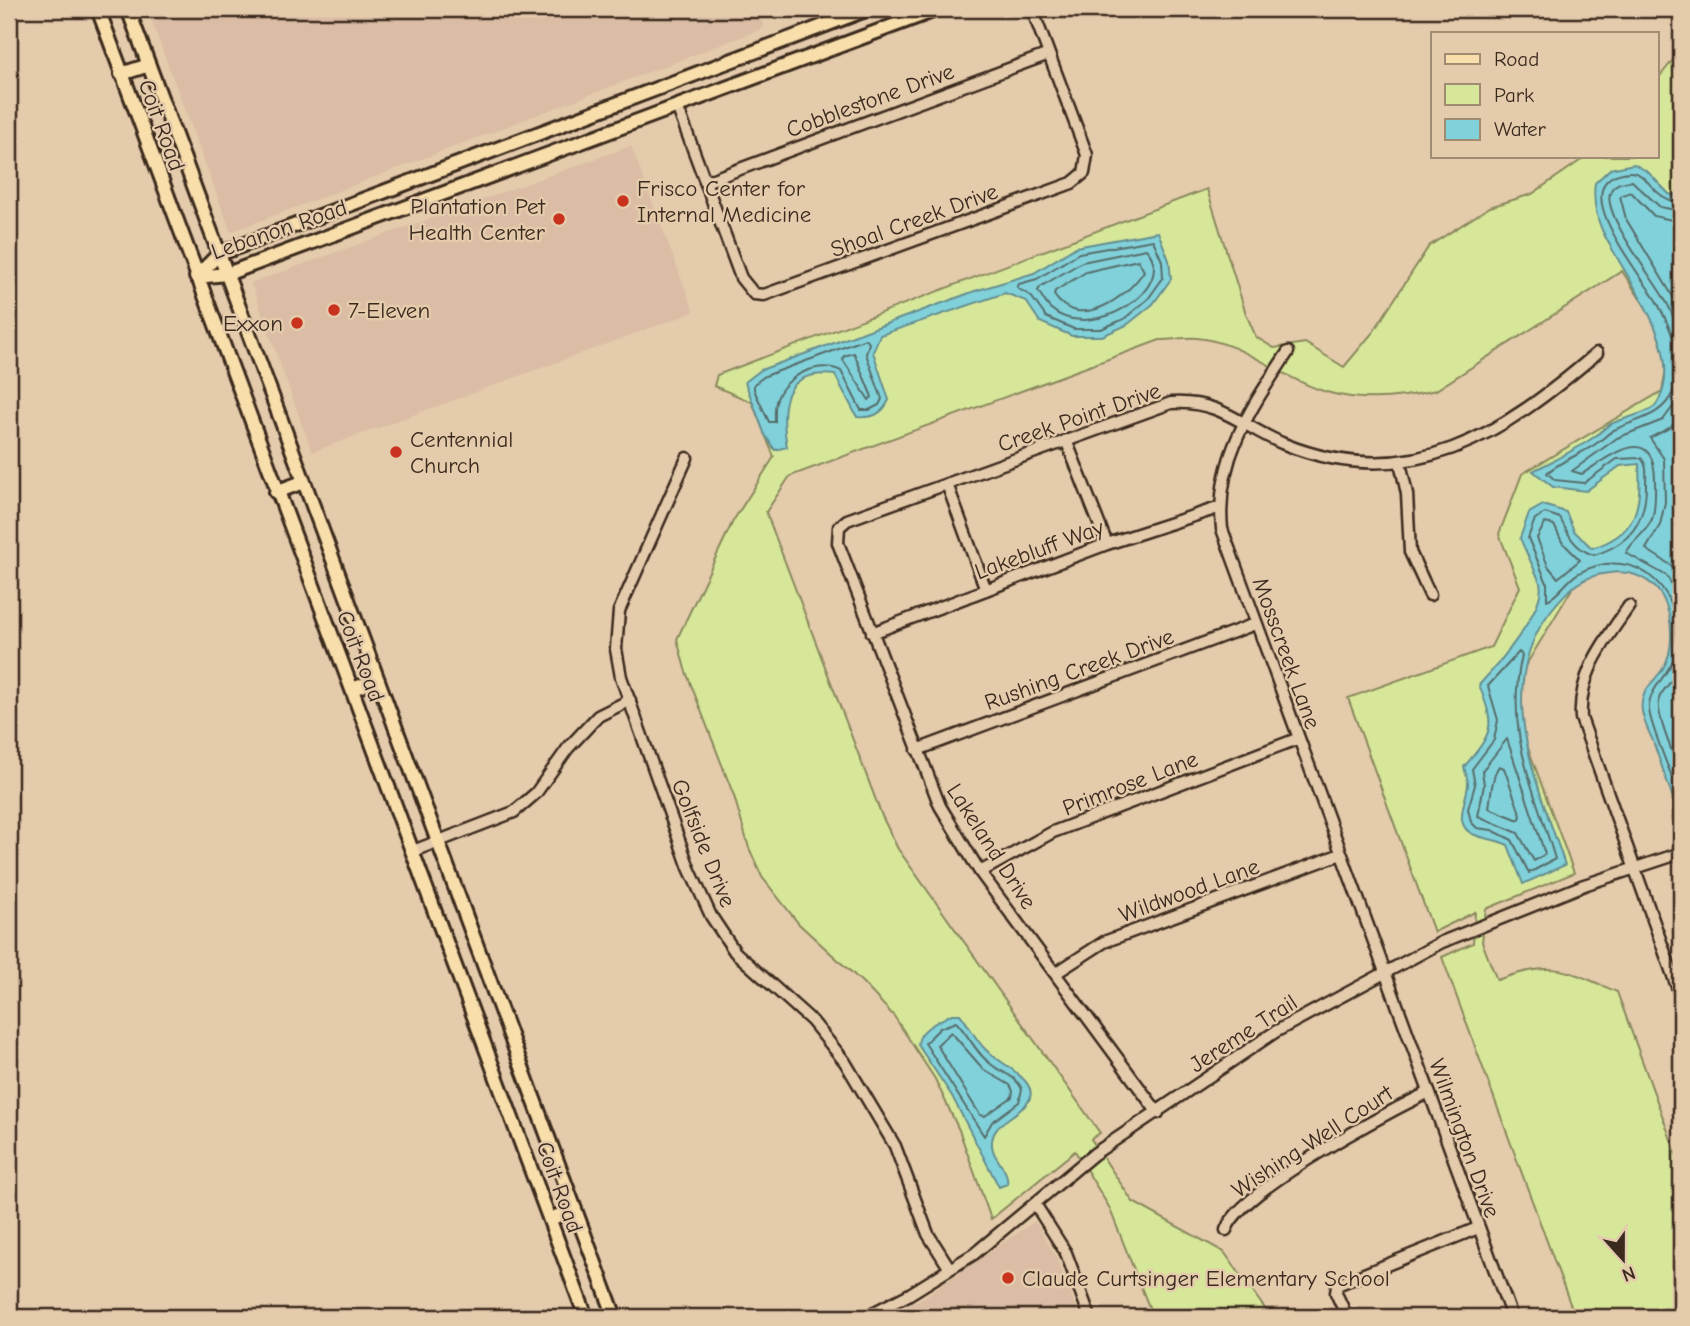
<svg xmlns="http://www.w3.org/2000/svg" width="1690" height="1326" font-family="'Comic Neue',sans-serif">
	<rect width="100%" height="100%" fill="#e4cbac"/>
	<filter id="ink" filterUnits="userSpaceOnUse"><feTurbulence type="fractalNoise" baseFrequency=".0143" numOctaves="2"/><feDisplacementMap in="SourceGraphic" scale="14" xChannelSelector="R" yChannelSelector="G"/><feConvolveMatrix kernelMatrix="1 2 1 2 8 2 1 2 1" color-interpolation-filters="sRGB"/></filter>
	<g filter="url(#ink)">
		<!-- built -->
		<path fill="#dabda4" d="M 147,9 L 757,9 L 764,28 L 231,232 Z
			M 631,146 L 694,312 L 312,452 L 251,283 Z
			M 1035,1221 L 1056,1257 L 1080,1317 L 884,1317 L 922,1298 Z"/>
		<!-- green -->
		<path fill="#d7e79a" stroke="#89885c" stroke-width="2" d="M 1681,50 L 1681,525 L 1582,572 L 1514,685 L 1520,726 L 1574,873 L 1486,909 L 1482,942 L 1497,980 C 1553,960 1565,969 1617,992 L 1681,1167 L 1681,1317 L 1575,1317 L 1442,957 L 1473,943 L 1475,912 L 1434,932 L 1348,698 L 1491,647 L 1520,587 L 1499,534 L 1522,474 L 1662,391 L 1667,363 L 1654,320 L 1622,271 L 1436,390 C 1403,398 1364,402 1330,393 C 1284,381 1245,342 1197,338 C 1185,337 1172,340 1160,340 L 790,476 L 766,512 L 882,816 L 898,849 L 1100,1133 L 1091,1139 L 1133,1202 L 1224,1252 L 1271,1317 L 1153,1317 L 1109,1207 L 1075,1151 L 991,1219 L 959,1130 L 935,1079 L 894,1016 L 862,982 L 799,924 L 762,877 L 749,848 L 734,796 L 685,669 L 677,639 L 733,521 L 774,457 L 752,402 L 714,386 L 717,375 L 1207,189 L 1246,314 L 1256,337 L 1274,348 L 1305,343 L 1344,367 L 1374,331 L 1429,246 L 1490,207 L 1532,194 L 1587,156 L 1657,156 L 1657,80 Z"/>
		<!-- water -->
		<path fill="#81d1db" stroke="#658e8f" stroke-width="2" d="M 1634,164 L 1648,172 L 1669,194 L 1681,196 L 1681,821 C 1672,794 1662,768 1653,741 C 1649,732 1643,721 1642,711 C 1639,692 1653,683 1662,670 C 1675,651 1673,618 1663,598 C 1652,578 1631,570 1609,573 C 1584,575 1569,588 1553,608 C 1490,686 1538,783 1565,865 L 1523,884 L 1508,845 C 1497,840 1486,839 1475,835 C 1451,826 1467,801 1468,784 C 1468,779 1465,772 1464,767 C 1493,732 1496,728 1479,685 C 1496,667 1547,608 1540,583 C 1535,569 1526,553 1520,538 L 1529,513 L 1543,505 L 1566,512 L 1574,531 L 1592,548 C 1638,534 1641,507 1639,464 L 1620,466 L 1586,491 L 1553,487 L 1533,471 C 1554,460 1576,450 1594,437 C 1600,433 1605,427 1611,424 C 1624,417 1646,415 1656,405 C 1690,353 1623,276 1602,230 C 1595,214 1593,199 1595,183 L 1610,169 Z
			M 1158,232 L 1169,260 L 1171,279 L 1153,304 L 1127,325 L 1102,336 L 1072,336 L 1040,322 L 1026,301 L 1005,293 L 880,335 L 873,352 L 889,400 C 882,415 872,418 857,417 L 835,375 C 782,369 780,406 787,447 L 775,450 L 765,435 L 745,382 L 761,370 L 975,291 L 1034,273 L 1076,247 Z
			M 952,1014 L 960,1014 C 969,1025 975,1039 985,1049 C 998,1064 1054,1085 1020,1110 C 1009,1119 994,1125 992,1141 C 990,1158 1010,1168 1007,1184 L 999,1187 L 952,1096 L 918,1045 C 918,1029 939,1021 952,1014 Z"/>
		<g fill="none" stroke-linecap="round" stroke-linejoin="round">
			<!-- shore -->
			<path stroke="#576d6a" stroke-width="2" d="M 1681,202 C 1652,201 1649,171 1629,172 C 1558,179 1644,277 1658,304 C 1666,319 1674,338 1678,354 C 1681,366 1679,379 1674,390 C 1662,418 1638,418 1614,430 C 1608,433 1603,439 1597,443 C 1582,454 1560,461 1547,473 L 1555,480 L 1584,483 L 1617,459 L 1641,458 C 1648,465 1646,475 1646,485 C 1646,522 1630,544 1594,555 C 1575,550 1568,534 1560,518 L 1545,513 L 1535,519 L 1528,538 L 1547,583 L 1547,600 C 1559,596 1567,579 1579,573 C 1639,541 1690,596 1674,657 C 1669,675 1648,689 1649,709 C 1650,727 1674,780 1681,800
				M 1681,211 L 1660,207 L 1632,181 C 1623,182 1613,183 1610,193 C 1603,215 1652,277 1664,298 C 1672,310 1676,325 1681,338
				M 1681,222 L 1654,216 L 1631,192 L 1620,196 L 1626,219 L 1681,310
				M 1153,240 L 1162,261 L 1163,278 L 1148,299 L 1124,319 L 1101,329 L 1074,329 L 1046,317 L 1031,296 L 1017,288 L 1019,284 L 1037,279 L 1079,253 Z
				M 1146,249 C 1181,287 1091,344 1051,309 C 1046,305 1042,296 1038,291 L 1040,287 L 1082,262 Z
				M 1138,260 L 1144,271 C 1127,298 1078,332 1054,295 L 1055,291 L 1086,272 Z
				M 866,339 L 869,343 L 866,354 L 882,399 L 879,405 L 869,410 L 861,410 L 841,371 C 819,359 784,377 777,399 C 774,406 775,415 775,422 L 769,422 L 754,390 L 754,384 L 765,376 Z
				M 854,353 L 872,397 L 869,400 L 843,360 L 844,356 Z
				M 1681,396 L 1663,420 L 1617,438 L 1572,471 L 1582,474 C 1608,457 1654,420 1655,480 C 1655,493 1656,507 1652,519 C 1646,533 1632,541 1626,553 L 1667,576 L 1681,603
				M 1681,414 L 1671,427 L 1650,438 L 1664,459 L 1665,502 L 1660,525 L 1646,549 L 1672,566 L 1681,578
				M 1545,523 L 1554,525 L 1562,542 L 1580,560 L 1558,578 L 1548,566 L 1537,538 Z
				M 1519,652 L 1522,655 C 1504,733 1534,786 1555,859 L 1529,873 L 1512,840 L 1492,830 L 1477,828 L 1471,822 L 1468,809 L 1475,785 L 1472,769 L 1494,740 L 1498,720 L 1488,686 Z
				M 1681,664 C 1677,678 1667,684 1660,696 C 1653,711 1675,758 1681,774
				M 1507,739 L 1545,854 L 1534,861 L 1518,833 L 1478,816 L 1484,785 L 1482,771 Z
				M 1499,766 L 1504,768 L 1521,816 L 1519,820 L 1489,808 C 1491,795 1492,776 1499,766 Z
				M 956,1022 C 969,1035 976,1054 992,1065 C 1004,1074 1015,1075 1022,1089 L 1019,1102 L 992,1122 L 984,1136 L 925,1043 L 940,1028 Z
				M 951,1032 L 984,1070 L 1010,1085 L 1013,1091 L 1012,1097 L 985,1116 L 980,1115 L 937,1045 Z"/>
			<!-- minor casing -->
			<g stroke="#3b2a1e" stroke-width="15">
				<path id="minor" d="M 677,106 L 741,278 L 754,294 L 764,295 L 1072,183 L 1084,173 L 1087,155 L 1032,9
					M 705,182 L 1049,54
					M 1288,352 C 1251,408 1215,459 1222,529 L 1512,1317
					M 1066,440 L 1107,544
					M 687,458 L 619,611 L 616,649 L 621,677 L 689,868 L 711,916 L 735,952 L 812,1021 L 845,1062 L 895,1146 L 928,1234 L 950,1269
					M 1400,462 L 1407,494 L 1410,552 L 1430,595
					M 947,484 L 986,590
					M 1629,606 C 1605,641 1578,673 1581,718 L 1681,998
					M 872,633 L 1107,544 L 1221,507
					M 917,750 L 1255,624
					M 413,851 L 514,812 L 536,793 L 568,748 L 598,716 L 630,700
					M 980,872 L 1053,832 L 1297,739
					M 1056,973 L 1104,942 L 1341,854
					M 1158,1113 L 980,872 L 940,806 L 838,543 L 839,527 L 847,520 L 1171,403 C 1221,400 1241,426 1284,444 C 1411,495 1503,434 1597,353
					M 1035,1204 L 1066,1253 L 1090,1317
					M 1226,1230 C 1240,1190 1385,1114 1427,1093
					M 865,1317 L 908,1295 L 974,1254 L 1094,1154 L 1275,1032 L 1442,942 L 1584,885 L 1681,853
					M 1347,1317 L 1336,1293 L 1337,1285 L 1478,1228"/>
			</g>
			<!-- major casing -->
			<g stroke="#3b2a1e" stroke-width="18">
				<path id="major" d="M 98,9 L 586,1317
					M 128,9 L 615,1317
					M 121,74 L 149,65
					M 196,277 L 227,274 L 938,9
					M 196,277 L 219,254 L 868,9
					M 276,492 L 303,482
					M 352,689 L 378,680
					M 550,1219 L 575,1209"/>
			</g>
			<!-- minor -->
			<use href="#minor" stroke="#e4cbac" stroke-width="10"/>
			<!-- major -->
			<use href="#major" stroke="#f8deab" stroke-width="12"/>
		</g>
	</g>
	<!-- markers -->
	<g fill="#c8321e" stroke="#e4cbac" stroke-width="2.5">
		<circle cx="623" cy="201" r="7"/>
		<circle cx="559" cy="219" r="7"/>
		<circle cx="334" cy="310" r="7"/>
		<circle cx="297" cy="323" r="7"/>
		<circle cx="396" cy="452" r="7"/>
		<circle cx="1008" cy="1278" r="7"/>
	</g>
	<g text-anchor="middle" stroke-width="5" stroke-linejoin="round" paint-order="stroke">
		<!-- street labels -->
		<g font-size="23" fill="#3b2a1e" stroke="#e4cbac">
			<text transform="translate(870 100) rotate(-20)" y="8">Cobblestone Drive</text>
			<text transform="translate(162 125) rotate(70)" y="8">Coit Road</text>
			<text transform="translate(914 220) rotate(-20)" y="8">Shoal Creek Drive</text>
			<text transform="translate(279 229) rotate(-19)" y="8">Lebanon Road</text>
			<text transform="translate(1079 417) rotate(-19)" y="8">Creek Point Drive</text>
			<text transform="translate(1039 549) rotate(-20)" y="8">Lakebluff Way</text>
			<text transform="translate(1287 653) rotate(70)" y="8">Mosscreek Lane</text>
			<text transform="translate(361 656) rotate(69)" y="8">Coit Road</text>
			<text transform="translate(1079 669) rotate(-20)" y="8">Rushing Creek Drive</text>
			<text transform="translate(1130 783) rotate(-21)" y="8">Primrose Lane</text>
			<text transform="translate(704 843) rotate(68)" y="8">Golfside Drive</text>
			<text transform="translate(992 846) rotate(57)" y="8">Lakeland Drive</text>
			<text transform="translate(1189 890) rotate(-20)" y="8">Wildwood Lane</text>
			<text transform="translate(1243 1033) rotate(-33)" y="8">Jereme Trail</text>
			<text transform="translate(1465 1138) rotate(70)" y="8">Wilmington Drive</text>
			<text transform="translate(1312 1141) rotate(-33)" y="8">Wishing Well Court</text>
			<text transform="translate(560 1187) rotate(70)" y="8">Coit Road</text>
		</g>
		<!-- poi labels -->
		<g font-size="23" fill="#3b2a1e" stroke="#e4cbac" text-anchor="start">
			<text x="637" y="196">Frisco Center for<tspan x="637" dy="26">Internal Medicine</tspan></text>
			<text x="545" y="214" text-anchor="end">Plantation Pet<tspan x="545" dy="26">Health Center</tspan></text>
			<text x="348" y="318">7-Eleven</text>
			<text x="283" y="331" text-anchor="end">Exxon</text>
			<text x="410" y="447">Centennial<tspan x="410" dy="26">Church</tspan></text>
			<text x="1022" y="1286">Claude Curtsinger Elementary School</text>
		</g>
	</g>
	<!-- margin -->
	<rect width="1690" height="1326" fill="none" stroke="#e4cbac" stroke-width="35"/>
	<rect x="18" y="18" width="1655" height="1291" fill="none" stroke="#3b2a1e" stroke-width="2.5" filter="url(#ink)"/>
	<!-- legend -->
	<rect x="1431" y="32" width="228" height="126" fill="#e4cbac" stroke="#a08b73" stroke-width="2"/>
	<rect x="1445" y="54" width="35" height="10" fill="#f8deab" stroke="#a08b73" stroke-width="2"/>
	<text x="1494" y="66" font-size="21" fill="#3b2a1e">Road</text>
	<rect x="1445" y="84" width="35" height="21" fill="#d7e79a" stroke="#a08b73" stroke-width="2"/>
	<text x="1494" y="102" font-size="21" fill="#3b2a1e">Park</text>
	<rect x="1445" y="119" width="35" height="21" fill="#81d1db" stroke="#a08b73" stroke-width="2"/>
	<text x="1494" y="136" font-size="21" fill="#3b2a1e">Water</text>
	<!-- north arrow -->
	<g transform="translate(1623 1259) rotate(159)" stroke="#e4cbac" stroke-width="5" paint-order="stroke">
	<path d="M0-5L12 26L0 18L-12 26Z" fill="#3b2a1e"/>
	<text y="-10" font-size="19" font-weight="bold" text-anchor="middle" fill="#3b2a1e">N</text>
	</g>
</svg>
